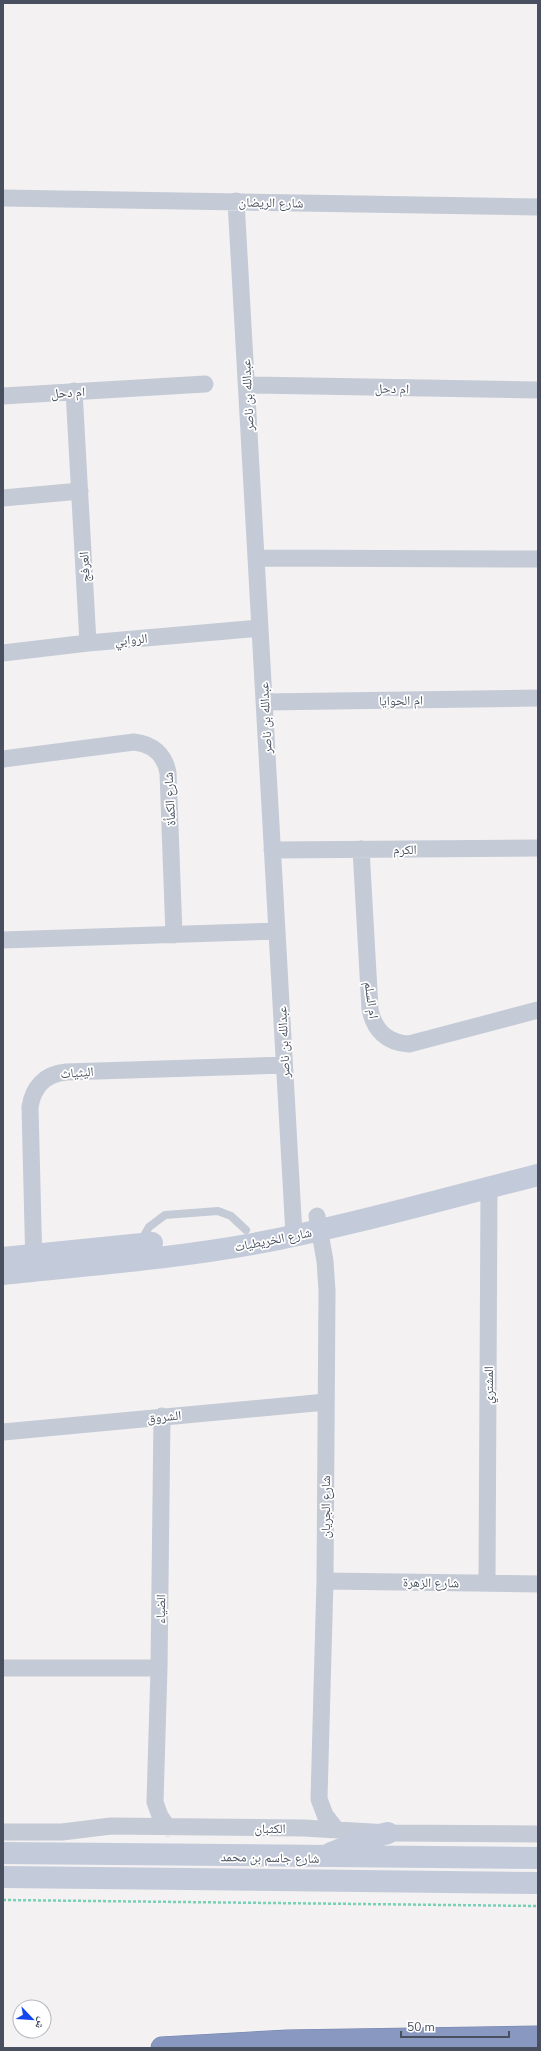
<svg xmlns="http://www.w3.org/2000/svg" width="541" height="2051" font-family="'Nunito Sans','Noto Naskh Arabic',sans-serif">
	<rect width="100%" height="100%" fill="#f3f1f1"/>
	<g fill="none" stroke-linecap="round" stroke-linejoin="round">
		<!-- highway casing -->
		<g stroke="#7383ad" stroke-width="23">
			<path id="highway" d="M 162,2048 L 288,2041 L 538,2037"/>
		</g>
		<!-- path -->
		<path stroke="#76d1b6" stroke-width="2.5" stroke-dasharray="3 2" stroke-linecap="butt" d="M 3,1900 L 538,1906"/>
		<!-- lane -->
		<path stroke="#c4cad6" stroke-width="8" d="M 141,1241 L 149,1227 L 165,1215 L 218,1211 L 231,1216 L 246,1230"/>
		<!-- street -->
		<path stroke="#c4cad6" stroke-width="17" d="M 3,198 L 538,207
			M 236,201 L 294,1235
			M 247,385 L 538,390
			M 74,391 L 88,643
			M 3,396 L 205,384
			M 3,498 L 80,491
			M 256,558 L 538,559
			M 3,653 L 88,643 L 260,628
			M 264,702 L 538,698
			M 3,759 L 134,742 C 153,744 165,755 168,773 L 174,935
			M 361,849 L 370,1009 C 374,1030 387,1043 409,1044 L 538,1010
			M 272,850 L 538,848
			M 3,940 L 277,931
			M 317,1216 L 325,1261 L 327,1291 L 325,1581 L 319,1799 L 325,1815 L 335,1828
			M 34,1267 L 30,1107 C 33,1087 45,1074 66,1072 L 284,1065
			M 162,1416 L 159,1668 L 155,1802 L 160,1816 L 168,1828
			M 3,1432 L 326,1402
			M 325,1581 L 538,1584
			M 487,1583 L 489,1188
			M 3,1668 L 159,1668
			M 3,1832 L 62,1832 L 111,1826 L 304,1828 L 388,1833 L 538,1834"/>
		<!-- secondary -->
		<path stroke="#c3cada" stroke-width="22" d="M 3,1258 L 152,1243
			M 3,1274 C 86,1265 170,1259 253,1244 C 349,1226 443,1199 538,1175
			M 3,1853 L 538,1858
			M 331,1853 L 373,1837 L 388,1833
			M 3,1877 L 538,1883"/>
		<!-- highway -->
		<use href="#highway" stroke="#8898c1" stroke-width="22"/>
	</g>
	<g text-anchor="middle" stroke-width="3.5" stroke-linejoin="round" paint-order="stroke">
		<!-- street labels -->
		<g font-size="13" fill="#48505f" stroke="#fff">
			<text transform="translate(271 202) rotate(1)" y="5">شارع الريضان</text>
			<text transform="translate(392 388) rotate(1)" y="5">ام دحل</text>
			<text transform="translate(68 392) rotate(-3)" y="5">ام دحل</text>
			<text transform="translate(247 395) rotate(-93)" y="5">عبدالله بن ناصر</text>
			<text transform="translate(84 567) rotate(-93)" y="5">العرفج</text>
			<text transform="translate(131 639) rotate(-5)" y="5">الروابي</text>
			<text transform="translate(401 700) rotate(-1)" y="5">ام الحوايا</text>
			<text transform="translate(265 718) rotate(-93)" y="5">عبدالله بن ناصر</text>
			<text transform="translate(169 799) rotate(-93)" y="5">شارع الكمأة</text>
			<text x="405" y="854">الكرم</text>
			<text transform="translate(372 1000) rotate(82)" y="5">ام السلم</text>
			<text transform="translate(283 1042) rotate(-93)" y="5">عبدالله بن ناصر</text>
			<text transform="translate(77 1072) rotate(-4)" y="5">اليثياث</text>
			<text transform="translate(273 1239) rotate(-11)" y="5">شارع الخريطيات</text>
			<text transform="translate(488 1385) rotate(-90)" y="5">المشتري</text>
			<text transform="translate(164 1416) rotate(-5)" y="5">الشروق</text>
			<text transform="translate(325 1507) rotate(-90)" y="5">شارع الجريان</text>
			<text transform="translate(431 1582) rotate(1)" y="5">شارع الزهرة</text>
			<text transform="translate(160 1609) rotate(-89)" y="5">الضياء</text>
			<text x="270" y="1833">الكثبان</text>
			<text transform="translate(270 1857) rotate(1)" y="5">شارع جاسم بن محمد</text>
		</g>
	</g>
	<!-- border -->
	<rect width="541" height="2051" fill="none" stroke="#48505f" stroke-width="8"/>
	<!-- north arrow -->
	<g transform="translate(32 2019) rotate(115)"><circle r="19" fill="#ffffff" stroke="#b6b9bf"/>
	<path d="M0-3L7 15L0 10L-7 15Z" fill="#1346ec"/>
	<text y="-6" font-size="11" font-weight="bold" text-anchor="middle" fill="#48505f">ش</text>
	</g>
	<!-- scale -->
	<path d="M401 2031v6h108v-6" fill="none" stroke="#48505f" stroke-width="2"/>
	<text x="407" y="2031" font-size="12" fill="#48505f" stroke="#ffffff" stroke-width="3" paint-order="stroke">50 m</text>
</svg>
